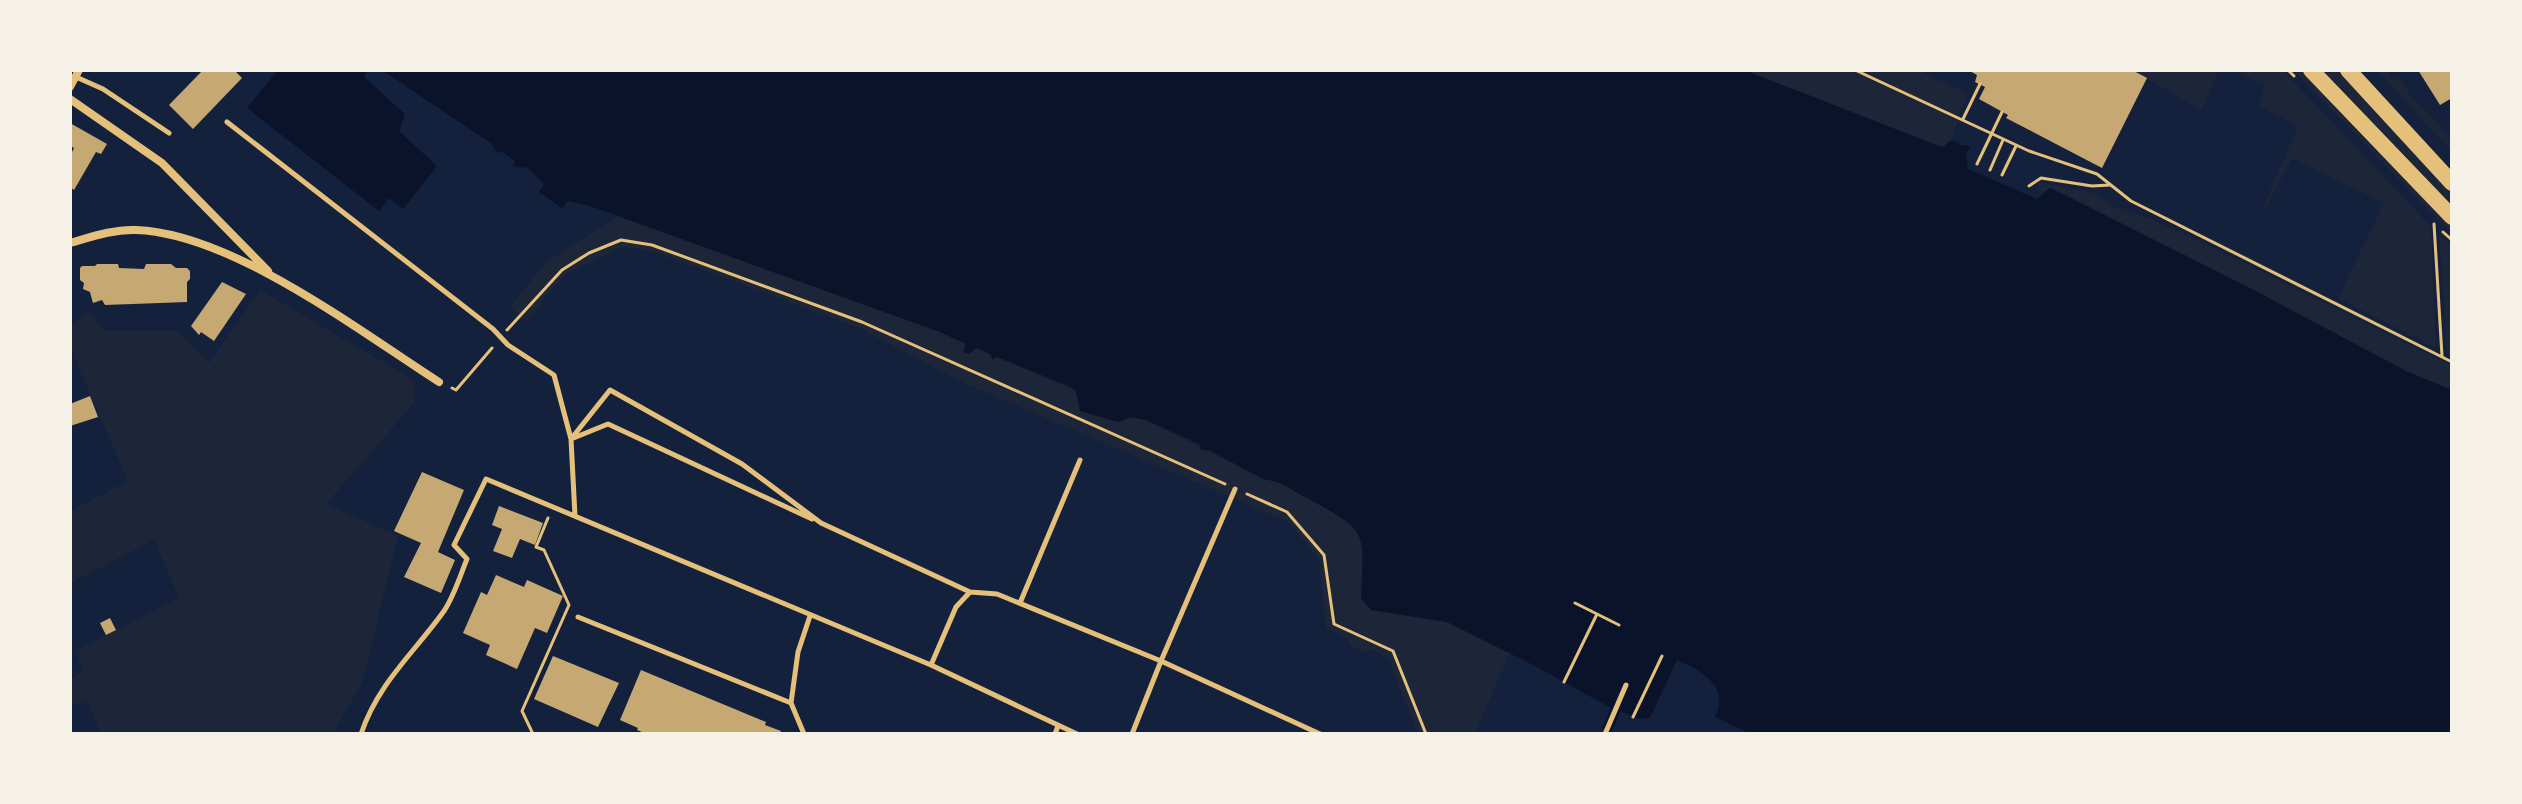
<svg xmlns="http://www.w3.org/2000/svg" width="2522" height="804" font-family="'Work Sans',sans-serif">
	<rect width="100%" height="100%" fill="#14213d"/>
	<!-- green -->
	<path fill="#1d2539" d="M 1744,70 L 1918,70 L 1968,94 L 1950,141 L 1943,147 Z
		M 2132,70 L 2219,70 L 2201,110 Z
		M 2231,70 L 2283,70 L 2431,227 L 2436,348 L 2338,298 L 2384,203 L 2292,158 L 2266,209 L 2263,207 L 2298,126 L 2258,106 L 2265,85 Z
		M 2293,70 L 2301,70 L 2352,126 L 2452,227 L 2452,234 Z
		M 2322,70 L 2338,70 L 2452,194 L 2452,205 Z
		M 2377,70 L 2387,70 L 2394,80 L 2399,76 C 2405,85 2410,97 2418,104 C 2432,118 2452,130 2452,152 Z
		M 2039,182 L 2094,193 L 2118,209 L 2146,217 L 2195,239 L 2452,366 L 2452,390 L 2406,371 L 2250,288 L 2057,191 L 2050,188 L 2043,192 L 2035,189 Z
		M 618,216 L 940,332 L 966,344 L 964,352 L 977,348 L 1076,391 L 1081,411 L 1118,422 L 1130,417 L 1146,420 L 1265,480 C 1285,479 1326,509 1345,519 C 1368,535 1362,561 1362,585 C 1362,593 1368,602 1371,610 L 1447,622 L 1510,653 L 1475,734 L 1418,734 L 1388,658 L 1371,650 L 1363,652 L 1350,645 L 1348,639 L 1326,628 L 1319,560 L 1289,522 L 964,383 L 859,328 L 652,251 L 622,247 L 564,275 L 527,321 L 510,307 L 546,262 Z
		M 2439,234 L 2452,246 L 2452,356 L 2447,354 Z
		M 260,290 L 412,379 L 415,384 L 414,403 L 326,504 L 398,536 L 362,683 L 333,734 L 101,734 L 86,700 L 70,706 L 70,679 L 84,671 L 75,651 L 179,598 L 154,540 L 70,583 L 70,511 L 128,481 L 70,348 L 70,326 L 89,311 L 104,331 L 178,331 L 209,363 Z"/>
	<!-- water -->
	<path fill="#0b132b" d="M 278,70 L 368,70 L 364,77 L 405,114 L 399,131 L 437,166 L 403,209 L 389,198 L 379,211 L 247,108 Z
		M 382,70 L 1744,70 L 1936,145 L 1943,147 L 1950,141 L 1955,141 L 1960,145 L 1971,146 L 1966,153 L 1968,169 L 2037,199 L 2050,188 L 2057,191 L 2250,288 L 2406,371 L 2452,390 L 2452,734 L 1751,734 L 1715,717 C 1731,686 1700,670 1677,660 L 1650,718 L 1639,719 L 1621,711 L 1611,733 L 1602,728 L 1611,708 L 1533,665 L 1447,622 L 1371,610 L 1361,599 C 1364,528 1369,532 1305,497 C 1293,491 1278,479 1265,480 L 1209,450 L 1201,450 L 1199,444 L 1146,420 L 1130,417 L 1118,422 L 1080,411 L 1076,391 L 1071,387 L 997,357 L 992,359 L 991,355 L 977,348 L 969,354 L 963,352 L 966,344 L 940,332 L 590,206 L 568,201 L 562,208 L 539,192 L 544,184 L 528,168 L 513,166 L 515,161 L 501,151 L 497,153 L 492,144 Z"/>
	<!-- building -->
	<path fill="#c6a872" d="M 203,70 L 234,70 L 242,78 L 193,129 L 169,105 Z
		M 1968,70 L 2132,70 L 2147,78 L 2102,168 L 2006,118 L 2008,115 L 1979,99 L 1985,87 L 1975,82 L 1977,75 Z
		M 2418,70 L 2452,70 L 2452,98 L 2440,105 Z
		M 70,123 L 107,144 L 101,154 L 96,152 L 74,190 L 70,187 L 70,156 L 74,148 L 70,146 Z
		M 97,264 L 118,264 L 119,268 L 144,269 L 146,264 L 171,264 L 176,268 L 187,268 L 190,271 L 190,279 L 187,282 L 187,302 L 105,305 L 102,300 L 93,303 L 90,292 L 83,289 L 84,283 L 80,280 L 80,268 L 82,266 L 95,266 Z
		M 222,282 L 246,294 L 214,341 L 201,332 L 199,335 L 191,326 Z
		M 90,396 L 98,417 L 70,426 L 70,404 Z
		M 422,472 L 464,490 L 438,552 L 455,560 L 441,593 L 404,577 L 421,543 L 394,531 Z
		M 499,506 L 543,523 L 535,545 L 520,539 L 512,558 L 493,551 L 502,529 L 492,525 Z
		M 496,575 L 524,587 L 527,580 L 563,596 L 547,633 L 535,628 L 517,669 L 486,655 L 490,645 L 463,633 L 481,592 L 487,595 Z
		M 110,618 L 116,630 L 106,635 L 100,623 Z
		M 553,656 L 619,683 L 598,727 L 534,699 Z
		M 641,670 L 766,722 L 765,725 L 781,731 L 779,734 L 647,734 L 637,730 L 638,728 L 620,720 Z"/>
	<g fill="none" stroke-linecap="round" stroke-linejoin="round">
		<!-- path -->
		<path stroke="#e5c07b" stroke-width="3" d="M 1855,70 L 2029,151 L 2097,174 L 2131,201 L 2452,362
			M 2288,70 L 2294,76
			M 1963,119 L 1980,84
			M 1977,164 L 2002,112
			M 1990,170 L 2003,140
			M 2002,175 L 2016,146
			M 2029,186 L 2041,178 L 2092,186 L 2110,185
			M 2434,224 L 2442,356
			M 2443,232 L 2452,240
			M 507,330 L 562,270 L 589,253 L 621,240 L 652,245 L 862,322 L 1225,484
			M 452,388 L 456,390 L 492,348
			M 1247,494 L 1287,512 L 1324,555 L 1334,624 L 1393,651 L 1426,734
			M 1575,603 L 1619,625
			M 1564,682 L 1597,614
			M 1633,717 L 1662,656
			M 533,734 L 522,711 L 569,605 L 544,550 L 536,547 L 548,518"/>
		<!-- service -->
		<path stroke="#e5c07b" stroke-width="5" d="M 76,77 L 103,89 L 169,133
			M 227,122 L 493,329 L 508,345 L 554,375 L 571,439 L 610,390 L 742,464 L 821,523
			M 575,516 L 571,439 L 608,424 L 812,519
			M 821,523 L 970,592
			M 1020,603 L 1080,460
			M 578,617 L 791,703
			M 931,665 L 956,607 L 970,592 L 997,594 L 1161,661 L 1235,489
			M 361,734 C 378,683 414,653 444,611 C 454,596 460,576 467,559 L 454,545 L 486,479 L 931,665 L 1077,734
			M 804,734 L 791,703 L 798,652 L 810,616
			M 1055,734 L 1058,726
			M 1132,734 L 1161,661 L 1320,734
			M 1605,734 L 1626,685"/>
		<!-- minor -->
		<path stroke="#e5c07b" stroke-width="8" d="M 70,87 L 79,70
			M 70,99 L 162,163 L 268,271
			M 70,243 C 91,237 113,229 136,230 C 231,233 358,330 439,382"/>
		<!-- primary -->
		<path stroke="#e5c07b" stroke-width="16" d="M 2311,70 L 2452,217
			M 2348,70 L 2452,183"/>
	</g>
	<!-- border -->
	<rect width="2522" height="804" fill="none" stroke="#f6f1e7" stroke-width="144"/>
</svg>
